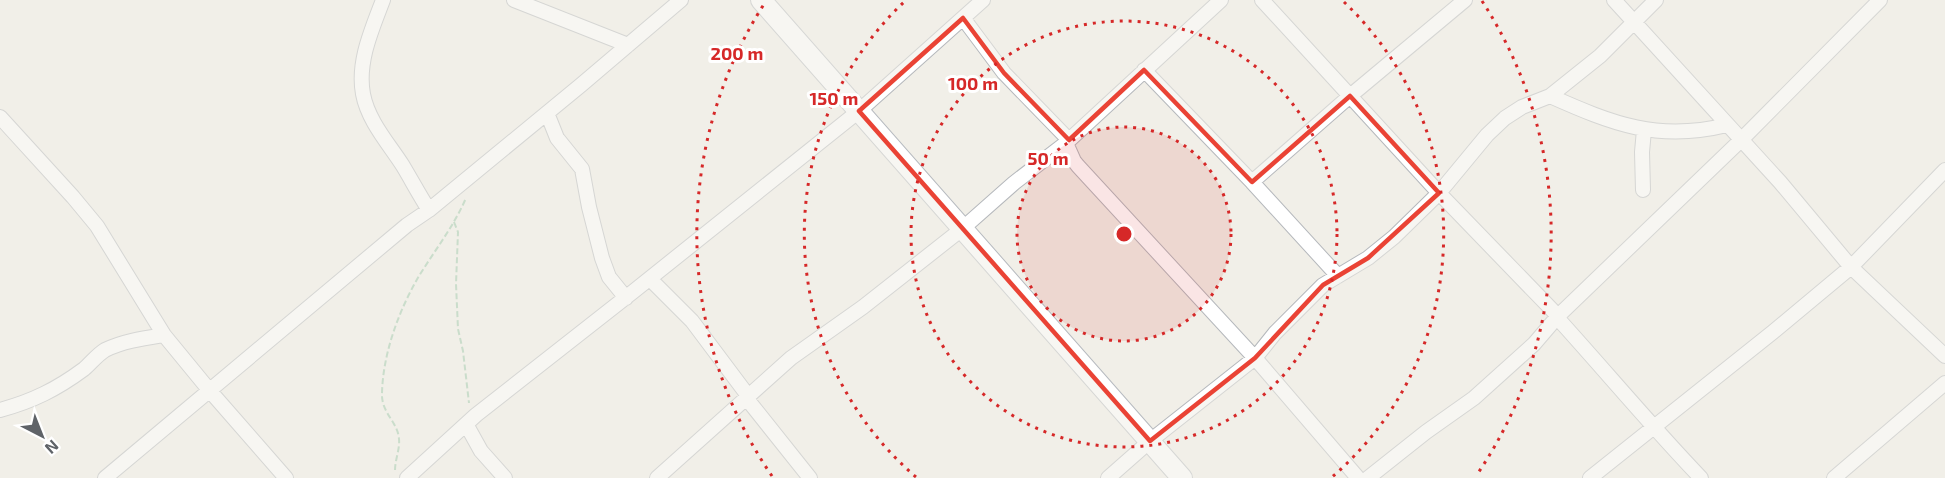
<svg xmlns="http://www.w3.org/2000/svg" width="1945" height="478" font-family="'Exo 2',sans-serif">
	<rect width="100%" height="100%" fill="#f1efe8"/>
	<g fill="none" stroke-linecap="round" stroke-linejoin="round">
		<!-- street casing -->
		<g stroke="#b5b8bc" stroke-width="16">
			<path id="street" d="M 383,0 C 372,29 357,62 363,94 C 368,121 389,144 403,166 C 412,181 420,196 429,210
				M 514,0 L 628,45
				M 1262,0 L 1439,193 L 1558,316 L 1561,322 C 1608,374 1653,428 1701,478
				M 1614,0 L 1780,182 L 1851,267 L 1945,356
				M 963,18 L 1004,73 L 1069,140
				M 1144,70 L 1252,182 L 1338,276
				M 1550,96 C 1613,124 1658,142 1727,125
				M 547,113 L 557,138 L 582,169 L 589,207 L 602,258 L 609,277 L 626,298
				M 0,117 L 73,197 L 97,226 L 164,335 L 210,391 L 286,478
				M 1066,143 L 1074,161 L 1078,166 L 1255,358 L 1358,478
				M 1252,182 L 1350,96 L 1465,0
				M 1643,190 L 1642,152 L 1644,130
				M 650,279 L 692,321 L 749,397
				M 747,399 L 810,478
				M 0,410 C 33,401 57,389 84,369 C 91,363 97,355 105,350 C 123,341 145,338 164,335
				M 466,424 L 481,451 L 505,478
				M 105,478 L 407,225 L 429,210 L 581,85 L 681,0
				M 407,478 L 476,415 L 634,291 L 859,111 L 983,0
				M 657,478 L 791,358 L 863,307 L 962,229 L 1014,183 L 1066,143 L 1221,0
				M 1108,478 L 1150,441 L 1255,358 L 1275,333 L 1323,285 L 1368,258 L 1394,237 L 1439,193 L 1487,135 L 1505,118 L 1522,107 L 1550,96 L 1600,56 L 1656,0
				M 1368,478 L 1426,432 L 1474,398 L 1534,344 L 1558,316 L 1741,140 L 1880,0
				M 1590,478 L 1773,332 L 1851,267 L 1945,170
				M 1834,478 L 1945,383"/>
		</g>
		<!-- secondary casing -->
		<g stroke="#b6babf" stroke-width="22">
			<path id="secondary" d="M 761,0 L 1182,478"/>
		</g>
		<!-- path -->
		<path stroke="#9cc7a9" stroke-width="2" stroke-dasharray="6 3" stroke-linecap="butt" d="M 454,222 L 458,232 L 456,284 L 458,329 L 463,351 L 469,403
			M 395,470 C 395,460 400,449 399,439 C 398,422 381,413 382,393 C 383,353 399,310 419,276 C 435,250 454,226 466,198"/>
		<!-- street -->
		<use href="#street" stroke="#fff" stroke-width="14"/>
		<!-- secondary -->
		<use href="#secondary" stroke="#fff" stroke-width="20"/>
	</g>
	<!-- marked area -->
	<path d="M0 0H1945V478H0ZM 963,18 L 1004,73 L 1069,140 L 1144,70 L 1252,182 L 1350,96 L 1439,193 L 1368,258 L 1323,285 L 1255,358 L 1150,441 L 859,111 Z" fill="#f1efe8" fill-opacity=".55" fill-rule="evenodd"/>
	<path fill="none" stroke="#ea4335" stroke-width="4.5" stroke-linejoin="round" d="M 963,18 L 1004,73 L 1069,140 L 1144,70 L 1252,182 L 1350,96 L 1439,193 L 1368,258 L 1323,285 L 1255,358 L 1150,441 L 859,111 Z"/>
	<!-- distance rings -->
	<circle cx="1124" cy="234" r="107" fill="#d62828" fill-opacity=".12"/>
	<g fill="none" stroke="#d62828" stroke-width="3" stroke-dasharray="3 6">
		<circle cx="1124" cy="234" r="107"/>
		<circle cx="1124" cy="234" r="213"/>
		<path d="M916 477A320 320 0 0 1 904 2M1344 2A320 320 0 0 1 1332 477"/>
		<path d="M772 476A427 427 0 0 1 766 1M1482 1A427 427 0 0 1 1476 476"/>
	</g>
	<circle cx="1124" cy="234" r="9" fill="#d62828" stroke="#fff" stroke-width="3"/>
	<g font-size="18" text-anchor="middle" font-weight="bold" fill="#d62828" stroke="#fff" stroke-width="6" stroke-linejoin="round" paint-order="stroke">
		<text x="737" y="60">200 m</text>
		<text x="973" y="90">100 m</text>
		<text x="834" y="105">150 m</text>
		<text x="1048" y="165">50 m</text>
	</g>
	<!-- north arrow -->
	<g transform="translate(42 436) rotate(138)" stroke="#ffffff" stroke-width="4.5" paint-order="stroke">
	<path d="M0-4.5L10 22L0 15L-10 22Z" fill="#5f6368"/>
	<text y="-9" font-size="16" font-weight="bold" text-anchor="middle" fill="#5f6368">N</text>
	</g>
</svg>
